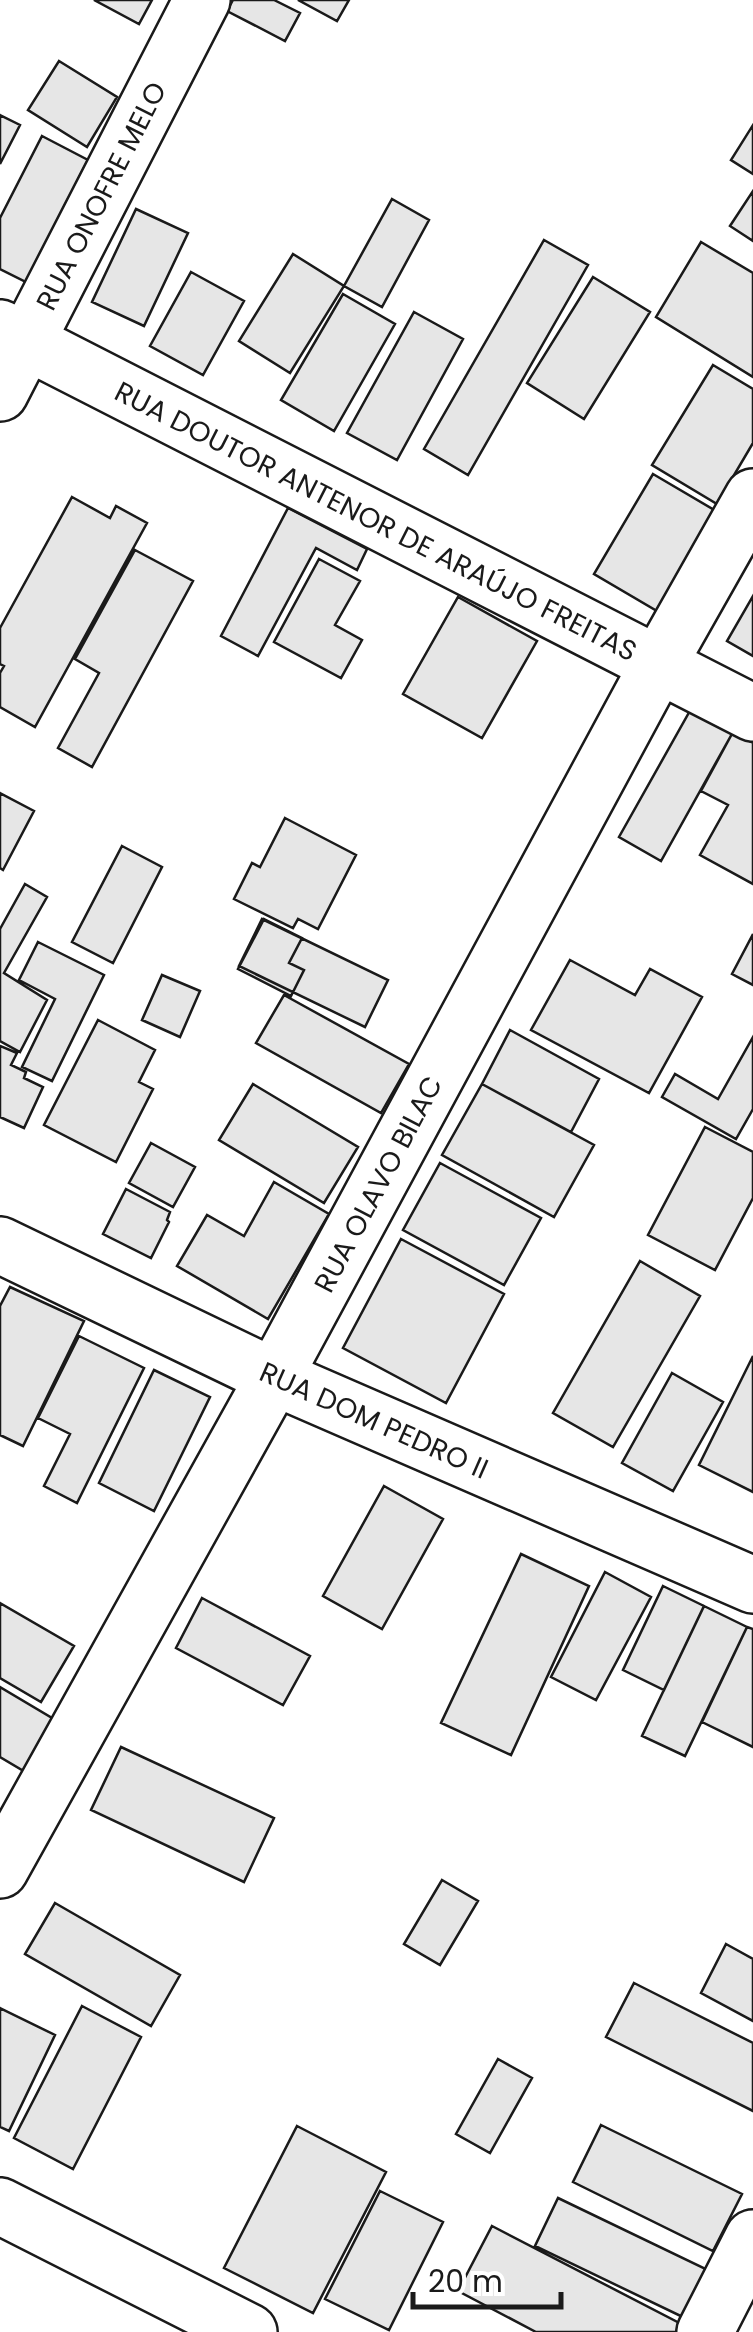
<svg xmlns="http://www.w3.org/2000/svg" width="753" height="2332" font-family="Poppins,sans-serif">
	<rect width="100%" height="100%" fill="#fff"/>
	<!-- building -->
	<path fill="#e6e6e6" stroke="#1a1a1a" stroke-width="2.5" d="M 94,0 L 152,0 L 139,24 Z
		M 233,0 L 274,0 L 300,13 L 285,41 L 227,11 Z
		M 298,0 L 349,0 L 337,21 Z
		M 59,61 L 117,97 L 87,147 L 28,110 Z
		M 0,115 L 20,125 L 0,164 Z
		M 753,125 L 753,174 L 731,160 Z
		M 42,136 L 88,160 L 26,282 L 0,269 L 0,218 Z
		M 753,191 L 753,241 L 730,226 Z
		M 392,199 L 429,220 L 382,307 L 344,286 Z
		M 136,209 L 188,233 L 144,326 L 92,302 Z
		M 544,240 L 588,265 L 468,475 L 424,449 Z
		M 701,242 L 753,273 L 753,377 L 656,317 Z
		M 293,254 L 344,286 L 290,373 L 239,341 Z
		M 191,272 L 244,301 L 203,375 L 150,346 Z
		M 593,277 L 650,312 L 584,419 L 527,383 Z
		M 343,294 L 395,324 L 334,431 L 281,400 Z
		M 414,312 L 463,339 L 397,460 L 347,433 Z
		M 713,365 L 753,389 L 753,443 L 717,504 L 652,465 Z
		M 653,474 L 716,511 L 657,611 L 594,574 Z
		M 72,497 L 110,518 L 116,506 L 147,523 L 35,727 L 0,707 L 0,673 L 4,666 L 0,664 L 0,628 Z
		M 288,508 L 367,549 L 357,570 L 316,548 L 258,656 L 221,636 Z
		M 135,550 L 193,581 L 92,767 L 58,748 L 99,673 L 75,659 Z
		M 319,559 L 360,581 L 335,625 L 362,640 L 341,678 L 274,642 Z
		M 753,596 L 753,656 L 727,641 Z
		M 458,597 L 537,641 L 482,738 L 403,694 Z
		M 691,709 L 733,732 L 661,861 L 619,837 Z
		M 733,732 L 753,743 L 753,884 L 700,855 L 728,805 L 701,791 Z
		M 0,793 L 34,811 L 3,870 L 0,868 Z
		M 285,818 L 356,855 L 318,929 L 298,919 L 293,928 L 234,899 L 252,863 L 260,867 Z
		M 122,846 L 162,867 L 113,963 L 72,942 Z
		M 25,884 L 47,897 L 4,973 L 47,1000 L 20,1052 L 0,1041 L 0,929 Z
		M 262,919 L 388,980 L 365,1027 L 239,966 Z
		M 264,919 L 302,938 L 289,963 L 304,970 L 291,996 L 238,969 Z
		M 753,934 L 753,985 L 732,974 Z
		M 38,942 L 104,975 L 52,1081 L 22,1067 L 55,999 L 19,980 Z
		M 570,960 L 635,995 L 650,969 L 702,997 L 649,1093 L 531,1030 Z
		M 162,975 L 200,991 L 180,1037 L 142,1020 Z
		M 284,995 L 409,1064 L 381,1113 L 256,1043 Z
		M 98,1020 L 155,1050 L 139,1082 L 153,1089 L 116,1162 L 44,1125 Z
		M 510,1030 L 599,1079 L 571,1132 L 482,1084 Z
		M 753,1037 L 753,1109 L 736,1139 L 662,1097 L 675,1074 L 718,1099 Z
		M 0,1046 L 17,1053 L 11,1065 L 26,1072 L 24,1078 L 43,1087 L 24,1128 L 0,1117 Z
		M 253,1084 L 358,1147 L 324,1203 L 219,1140 Z
		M 482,1084 L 594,1145 L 554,1217 L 442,1155 Z
		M 705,1127 L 753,1152 L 753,1198 L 715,1270 L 648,1235 Z
		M 151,1143 L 195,1167 L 173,1207 L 129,1183 Z
		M 440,1163 L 541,1218 L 504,1285 L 403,1230 Z
		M 274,1182 L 329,1214 L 268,1319 L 177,1266 L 207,1215 L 244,1236 Z
		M 126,1189 L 170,1212 L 167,1220 L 169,1222 L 151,1258 L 103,1234 Z
		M 401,1239 L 504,1294 L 446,1403 L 343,1348 Z
		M 640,1261 L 700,1296 L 613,1447 L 553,1413 Z
		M 10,1287 L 84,1321 L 23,1446 L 0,1435 L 0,1306 Z
		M 79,1336 L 144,1368 L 77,1503 L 44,1486 L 70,1434 L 38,1418 Z
		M 753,1356 L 753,1492 L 699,1465 Z
		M 154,1370 L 210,1397 L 154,1511 L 99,1483 Z
		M 672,1373 L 723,1402 L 673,1491 L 622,1463 Z
		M 384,1486 L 443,1519 L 382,1629 L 323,1596 Z
		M 521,1554 L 589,1586 L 511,1755 L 441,1723 Z
		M 605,1572 L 651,1597 L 596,1700 L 551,1677 Z
		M 663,1586 L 704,1606 L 664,1690 L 623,1670 Z
		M 202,1598 L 310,1656 L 283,1705 L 176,1648 Z
		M 0,1603 L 74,1646 L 41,1702 L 0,1678 Z
		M 704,1606 L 747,1627 L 685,1756 L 642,1736 Z
		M 747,1627 L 753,1629 L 753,1747 L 702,1722 Z
		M 0,1687 L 57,1721 L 27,1773 L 0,1757 Z
		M 121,1747 L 274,1818 L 244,1882 L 91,1810 Z
		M 442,1880 L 478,1901 L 440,1965 L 404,1944 Z
		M 55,1903 L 180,1975 L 151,2026 L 25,1954 Z
		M 726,1944 L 753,1959 L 753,2021 L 701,1993 Z
		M 634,1983 L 753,2043 L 753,2111 L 606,2037 Z
		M 82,2006 L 141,2037 L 73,2169 L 14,2138 Z
		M 0,2008 L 55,2035 L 9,2131 L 0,2127 Z
		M 498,2059 L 532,2078 L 490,2153 L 456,2134 Z
		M 601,2125 L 742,2194 L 713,2251 L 573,2182 Z
		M 297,2126 L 386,2172 L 313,2313 L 224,2268 Z
		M 380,2191 L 443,2222 L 389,2330 L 325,2299 Z
		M 558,2198 L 712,2272 L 689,2320 L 535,2246 Z
		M 492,2226 L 689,2328 L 687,2332 L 536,2332 L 458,2291 Z"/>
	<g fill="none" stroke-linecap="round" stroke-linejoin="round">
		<!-- minor casing -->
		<g stroke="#1a1a1a" stroke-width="60">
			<path id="minor" d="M 0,328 L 753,713
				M 0,393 L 202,0
				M 0,1245 L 274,1377 L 753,1585
				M 0,1870 L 274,1377 L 658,665 L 753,497
				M 0,2206 L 249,2332
				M 705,2332 L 753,2238"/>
		</g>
		<!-- minor -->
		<use href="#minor" stroke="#fff" stroke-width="55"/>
	</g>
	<g text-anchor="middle" stroke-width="8" stroke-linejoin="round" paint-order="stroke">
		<!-- street labels -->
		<g font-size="28" fill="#1a1a1a" stroke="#fff">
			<text transform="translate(101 196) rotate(-63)" y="10">RUA ONOFRE MELO</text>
			<text transform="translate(376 521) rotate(27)" y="10">RUA DOUTOR ANTENOR DE ARAÚJO FREITAS</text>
			<text transform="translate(378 1184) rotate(-62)" y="10">RUA OLAVO BILAC</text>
			<text transform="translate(374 1420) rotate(24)" y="10">RUA DOM PEDRO II</text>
		</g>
	</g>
	<!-- scale -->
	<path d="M413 2292v15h148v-15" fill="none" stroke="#1a1a1a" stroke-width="5"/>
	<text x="428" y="2292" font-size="30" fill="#1a1a1a" stroke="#ffffff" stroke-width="8" paint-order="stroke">20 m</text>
</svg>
